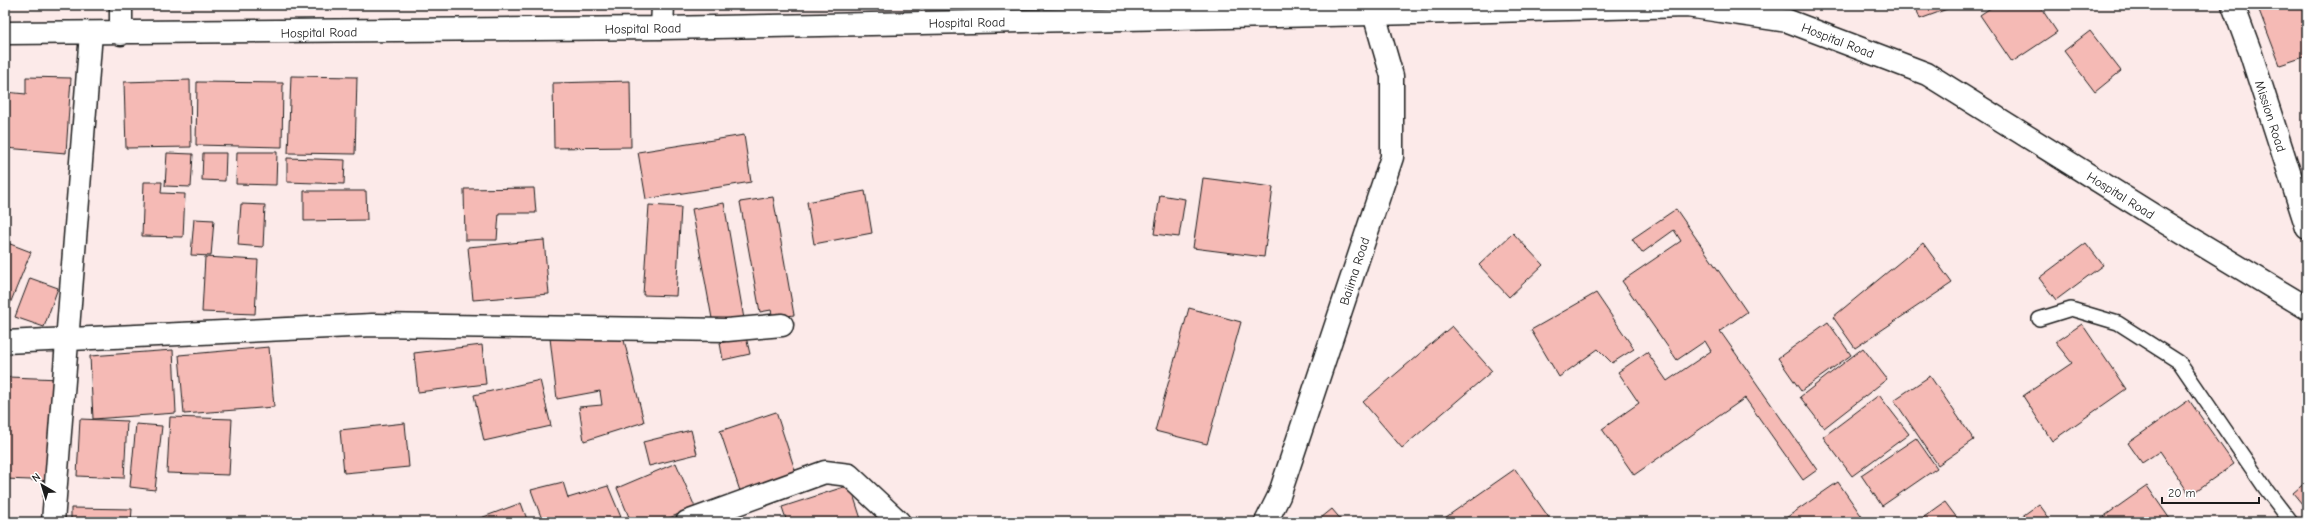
<svg xmlns="http://www.w3.org/2000/svg" width="2312" height="527" font-family="'Comic Neue',sans-serif">
	<rect width="100%" height="100%" fill="#fceae9"/>
	<filter id="ink" filterUnits="userSpaceOnUse"><feTurbulence type="fractalNoise" baseFrequency=".025" numOctaves="2"/><feDisplacementMap in="SourceGraphic" scale="8" xChannelSelector="R" yChannelSelector="G"/><feConvolveMatrix kernelMatrix="1 2 1 2 8 2 1 2 1" color-interpolation-filters="sRGB"/></filter>
	<g filter="url(#ink)">
		<!-- building -->
		<path fill="#f5bab5" stroke="#1c1c1c" d="M 1915,5 L 1958,5 L 1920,19 Z
			M 1995,5 L 2039,5 L 2057,32 L 2012,62 L 1980,15 Z
			M 2257,5 L 2307,5 L 2307,56 L 2280,65 Z
			M 2090,31 L 2121,71 L 2095,92 L 2064,51 Z
			M 291,76 L 357,77 L 355,154 L 288,153 Z
			M 26,77 L 71,78 L 66,153 L 5,148 L 5,92 L 26,94 Z
			M 190,80 L 191,147 L 126,148 L 124,82 Z
			M 630,81 L 631,147 L 554,148 L 553,83 Z
			M 197,82 L 283,83 L 282,147 L 196,145 Z
			M 744,135 L 751,182 L 646,199 L 638,152 Z
			M 237,152 L 277,152 L 276,185 L 236,184 Z
			M 167,153 L 193,154 L 191,187 L 165,186 Z
			M 203,153 L 226,153 L 225,181 L 202,180 Z
			M 287,158 L 345,160 L 344,184 L 287,182 Z
			M 1203,178 L 1273,187 L 1264,257 L 1193,248 Z
			M 144,182 L 162,182 L 161,193 L 185,194 L 183,237 L 142,236 Z
			M 534,188 L 536,213 L 499,213 L 497,240 L 465,240 L 464,189 Z
			M 304,191 L 366,191 L 367,220 L 304,221 Z
			M 865,191 L 872,233 L 814,244 L 807,202 Z
			M 1160,195 L 1185,199 L 1179,237 L 1154,234 Z
			M 773,197 L 794,315 L 773,318 L 771,310 L 760,312 L 740,202 Z
			M 724,203 L 744,319 L 713,324 L 692,209 Z
			M 241,204 L 265,205 L 263,247 L 238,245 Z
			M 649,205 L 681,207 L 676,296 L 643,295 Z
			M 1676,209 L 1747,312 L 1720,331 L 1817,470 L 1803,480 L 1745,398 L 1634,475 L 1602,429 L 1639,403 L 1618,372 L 1647,352 L 1667,381 L 1711,351 L 1705,341 L 1677,360 L 1622,281 L 1681,241 L 1674,230 L 1642,253 L 1632,239 Z
			M 194,219 L 214,220 L 211,256 L 191,255 Z
			M 1513,233 L 1543,265 L 1509,297 L 1479,265 Z
			M 544,240 L 549,294 L 473,300 L 468,247 Z
			M 5,242 L 31,252 L 5,316 Z
			M 1923,243 L 1952,283 L 1855,348 L 1833,317 Z
			M 2086,243 L 2103,265 L 2056,300 L 2039,278 Z
			M 205,257 L 258,260 L 255,314 L 202,312 Z
			M 30,278 L 58,288 L 44,327 L 15,317 Z
			M 1596,293 L 1634,349 L 1612,363 L 1598,349 L 1559,377 L 1531,330 Z
			M 1189,308 L 1241,322 L 1207,444 L 1155,431 Z
			M 1828,322 L 1851,355 L 1801,391 L 1778,358 Z
			M 2082,324 L 2126,389 L 2052,441 L 2023,396 L 2072,363 L 2055,342 Z
			M 1452,326 L 1492,371 L 1402,448 L 1363,402 Z
			M 622,332 L 644,422 L 584,441 L 579,407 L 602,405 L 600,391 L 557,399 L 550,338 Z
			M 746,337 L 750,354 L 723,360 L 720,343 Z
			M 482,345 L 486,384 L 418,392 L 414,353 Z
			M 269,347 L 274,407 L 184,414 L 179,355 Z
			M 1863,348 L 1887,379 L 1824,428 L 1800,397 Z
			M 173,350 L 176,413 L 93,419 L 90,356 Z
			M 1930,376 L 1974,440 L 1938,465 L 1894,400 Z
			M 8,377 L 61,379 L 56,481 L 5,479 Z
			M 540,380 L 551,426 L 484,441 L 474,395 Z
			M 1879,395 L 1909,434 L 1852,476 L 1823,437 Z
			M 2189,400 L 2234,464 L 2190,495 L 2160,451 L 2142,463 L 2128,443 Z
			M 776,412 L 796,473 L 740,491 L 720,431 Z
			M 170,417 L 232,419 L 229,475 L 167,473 Z
			M 80,419 L 127,421 L 124,478 L 77,476 Z
			M 405,423 L 409,467 L 344,473 L 340,430 Z
			M 136,424 L 162,426 L 155,490 L 130,487 Z
			M 691,430 L 697,454 L 649,466 L 643,442 Z
			M 1916,438 L 1937,468 L 1882,506 L 1861,475 Z
			M 676,463 L 695,507 L 660,522 L 631,522 L 617,488 Z
			M 1515,469 L 1552,522 L 1439,522 Z
			M 2307,481 L 2307,510 L 2293,493 Z
			M 563,482 L 568,498 L 608,486 L 623,522 L 543,522 L 531,490 Z
			M 1838,482 L 1865,521 L 1780,522 Z
			M 850,485 L 862,522 L 787,522 L 782,507 Z
			M 2147,486 L 2172,522 L 2096,522 Z
			M 1945,502 L 1960,522 L 1917,522 Z
			M 521,503 L 528,522 L 470,522 Z
			M 2039,504 L 2052,522 L 2014,522 Z
			M 71,508 L 132,509 L 131,522 L 71,522 Z
			M 1332,509 L 1343,522 L 1316,522 Z"/>
		<g fill="none" stroke-linecap="round" stroke-linejoin="round">
			<!-- service casing -->
			<g stroke="#1c1c1c" stroke-width="16">
				<path id="service" d="M 2039,319 L 2071,309 L 2118,323 L 2179,362 L 2265,488 L 2291,522"/>
			</g>
			<!-- minor casing -->
			<g stroke="#1c1c1c" stroke-width="25">
				<path id="minor" d="M 121,5 L 121,34
					M 662,28 L 663,5
					M 5,33 L 662,28 L 1374,14
					M 5,342 L 372,325 L 727,330 L 782,325
					M 53,522 L 91,33
					M 687,522 L 825,472 L 849,475 L 899,522"/>
			</g>
			<!-- tertiary casing -->
			<g stroke="#1c1c1c" stroke-width="25">
				<path id="tertiary" d="M 2233,5 L 2250,51 L 2307,228
					M 1374,14 L 1687,6 L 1788,21 L 1927,74 L 2161,220 L 2307,308
					M 1266,522 L 1279,496 L 1392,157 L 1392,76 L 1374,14 L 1373,5"/>
			</g>
			<!-- service -->
			<use href="#service" stroke="#fff" stroke-width="13"/>
			<!-- minor -->
			<use href="#minor" stroke="#fff" stroke-width="22"/>
			<!-- tertiary -->
			<use href="#tertiary" stroke="#fff" stroke-width="22"/>
		</g>
	</g>
	<g text-anchor="middle" stroke-width="3.5" stroke-linejoin="round" paint-order="stroke">
		<!-- street labels -->
		<g font-size="13" fill="#1c1c1c" stroke="#fff">
			<text transform="translate(967 22) rotate(-1)" y="5">Hospital Road</text>
			<text transform="translate(643 28) rotate(-1)" y="5">Hospital Road</text>
			<text transform="translate(319 32) rotate(-1)" y="5">Hospital Road</text>
			<text transform="translate(1838 40) rotate(21)" y="5">Hospital Road</text>
			<text transform="translate(2271 116) rotate(72)" y="5">Mission Road</text>
			<text transform="translate(2121 195) rotate(32)" y="5">Hospital Road</text>
			<text transform="translate(1354 271) rotate(-72)" y="5">Baiima Road</text>
		</g>
	</g>
	<!-- margin -->
	<rect width="2312" height="527" fill="none" stroke="#fff" stroke-width="20"/>
	<rect x="10" y="10" width="2292" height="507" fill="none" stroke="#1c1c1c" stroke-width="1.5" filter="url(#ink)"/>
	<!-- north arrow -->
	<g transform="translate(42 485) rotate(322)" stroke="#ffffff" stroke-width="3" paint-order="stroke">
	<path d="M0-3L7 15L0 10L-7 15Z" fill="#1c1c1c"/>
	<text y="-6" font-size="11" font-weight="bold" text-anchor="middle" fill="#1c1c1c">N</text>
	</g>
	<!-- scale -->
	<path d="M2162 497v6h97v-6" fill="none" stroke="#1c1c1c" stroke-width="2"/>
	<text x="2168" y="497" font-size="12" fill="#1c1c1c" stroke="#ffffff" stroke-width="3" paint-order="stroke">20 m</text>
</svg>
